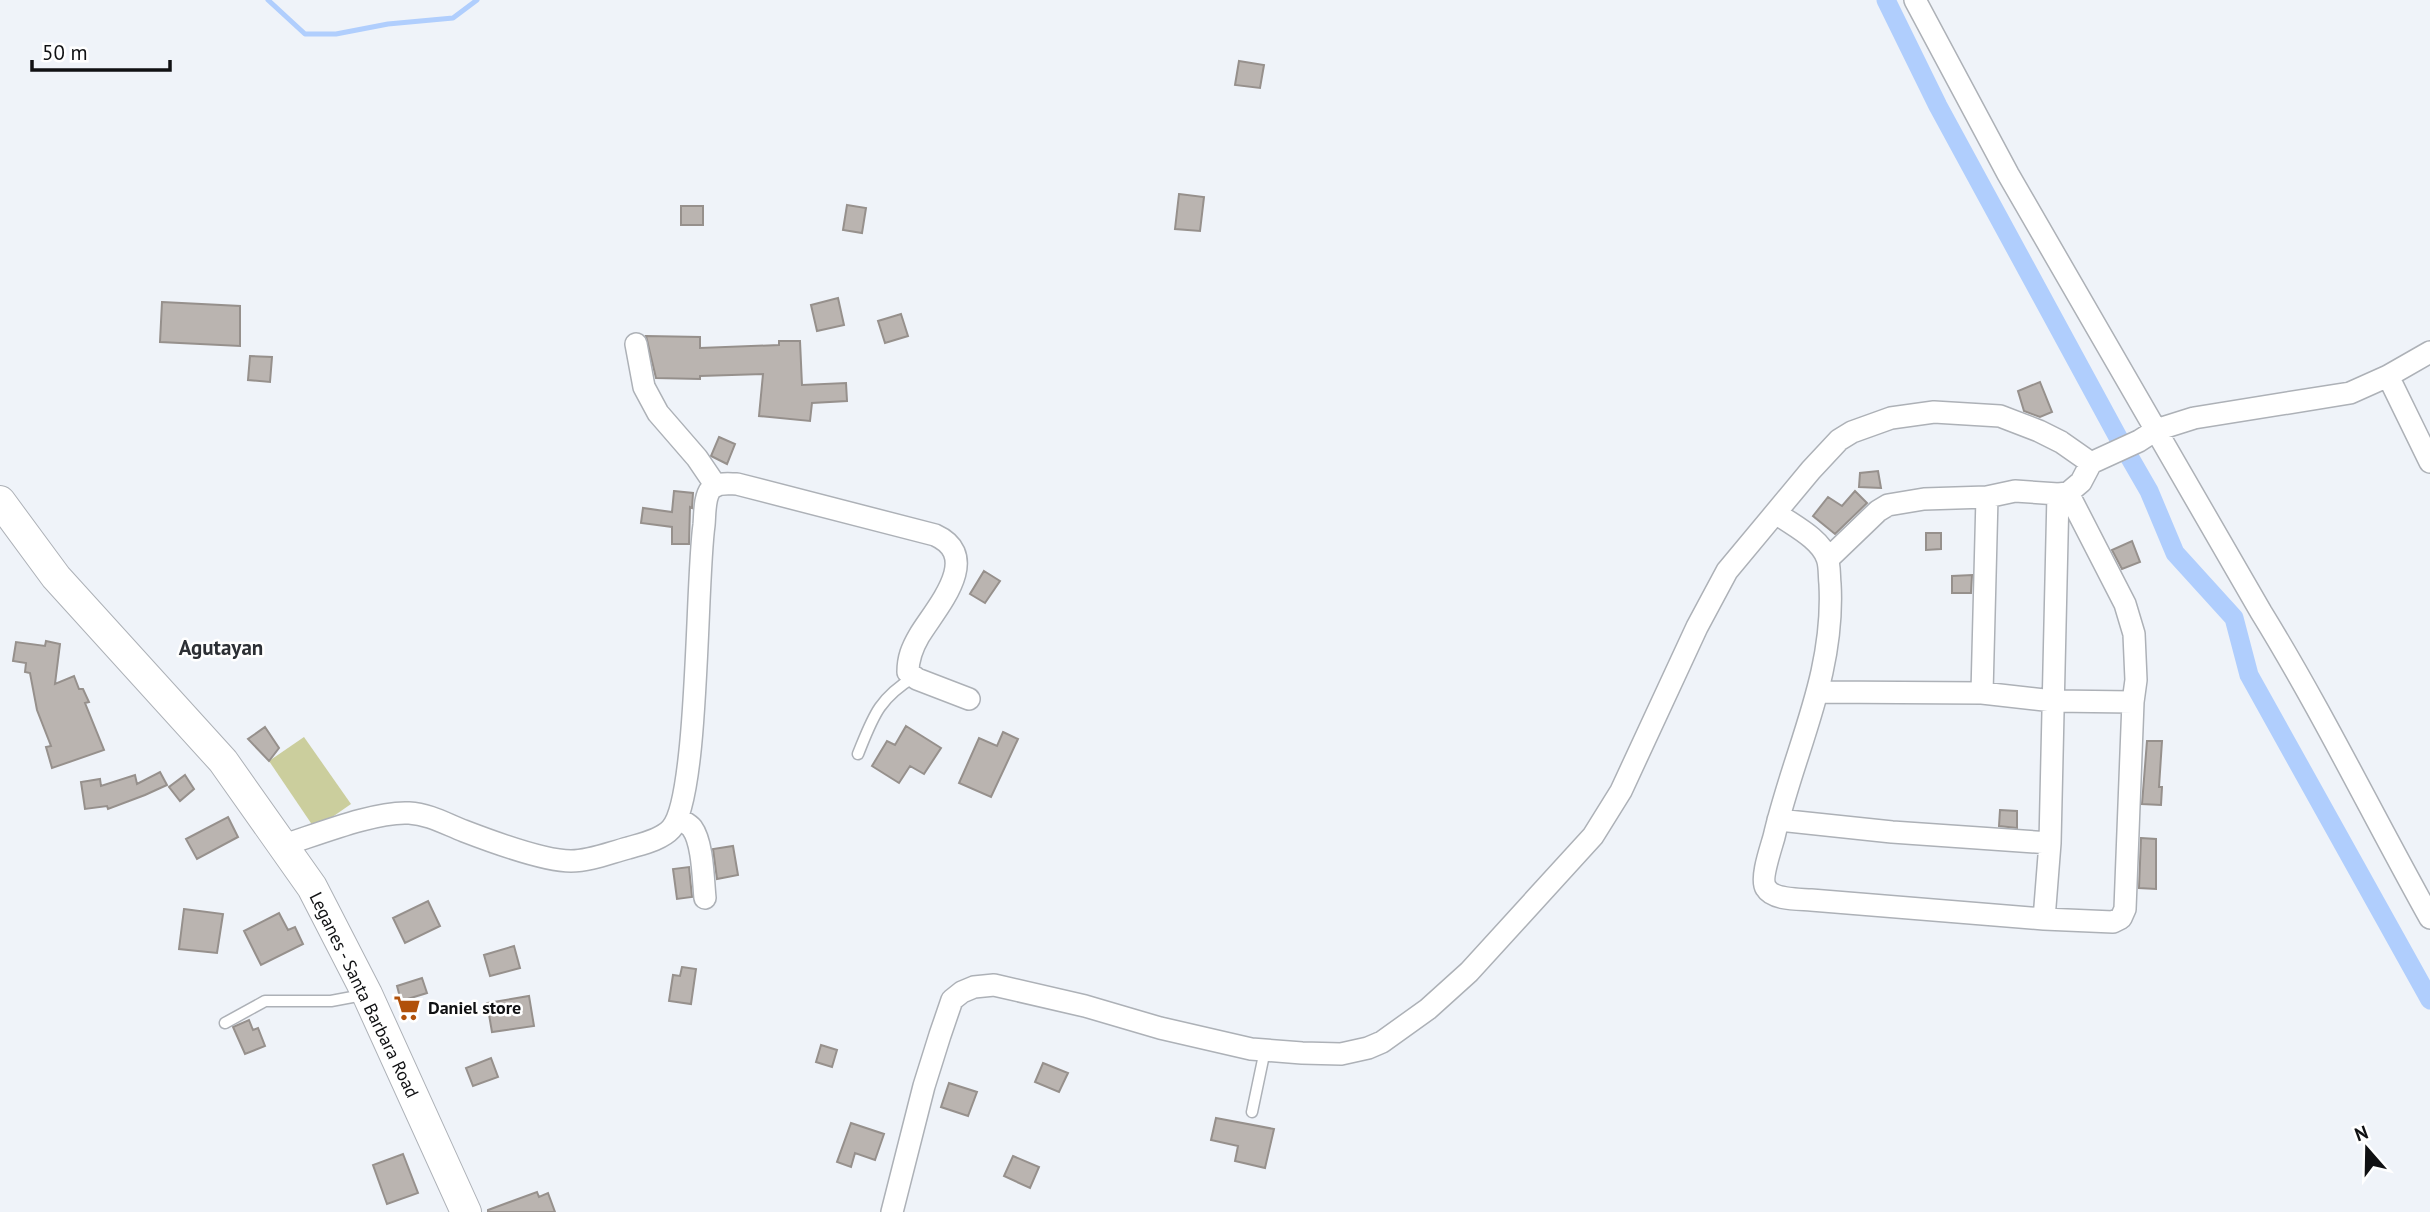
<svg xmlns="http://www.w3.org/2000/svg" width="2430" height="1212" font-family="'PT Sans',sans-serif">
	<rect width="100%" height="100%" fill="#eff3f9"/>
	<!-- green -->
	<path fill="#cbce9d" d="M 304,737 L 351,804 L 315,829 L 269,761 Z"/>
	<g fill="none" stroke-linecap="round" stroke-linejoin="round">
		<!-- stream -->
		<path stroke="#b0cefd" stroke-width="5" d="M 268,0 L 305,34 L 336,34 L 388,24 L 453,18 L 477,0"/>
		<!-- canal -->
		<path stroke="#b0cefd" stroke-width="19" d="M 1886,0 L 1938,106 L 2119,439 L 2149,491 L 2175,553 L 2234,618 L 2249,675 L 2430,1000"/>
	</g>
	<!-- building -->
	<path fill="#bab4b0" stroke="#96908c" stroke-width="2" d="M 1239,61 L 1264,65 L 1260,88 L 1235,85 Z
		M 1179,194 L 1204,197 L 1200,231 L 1175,229 Z
		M 847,205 L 866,208 L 862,233 L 843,230 Z
		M 681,206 L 703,206 L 703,225 L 681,225 Z
		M 838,298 L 844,325 L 817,331 L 811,305 Z
		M 162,302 L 240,306 L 240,346 L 160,342 Z
		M 901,314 L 908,336 L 885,343 L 878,321 Z
		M 646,336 L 700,337 L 700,348 L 779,345 L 779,341 L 800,341 L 802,385 L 846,383 L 847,401 L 812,403 L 810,421 L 759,416 L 763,374 L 700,376 L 700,379 L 656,378 Z
		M 250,356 L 272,357 L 270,382 L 248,380 Z
		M 2040,382 L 2052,412 L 2040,417 L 2024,411 L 2018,391 Z
		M 719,437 L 735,444 L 727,464 L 711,456 Z
		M 1878,471 L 1881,488 L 1859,487 L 1860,473 Z
		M 674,491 L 693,493 L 692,508 L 690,507 L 689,544 L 672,544 L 672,527 L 641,523 L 643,508 L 672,512 Z
		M 1855,491 L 1867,503 L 1835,534 L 1813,516 L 1828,497 L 1842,506 Z
		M 1926,533 L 1941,533 L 1941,549 L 1926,550 Z
		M 2132,541 L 2140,562 L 2122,569 L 2112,550 Z
		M 984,571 L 1000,581 L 985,603 L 970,594 Z
		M 1972,575 L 1971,593 L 1952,593 L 1952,576 Z
		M 46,641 L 60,644 L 55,684 L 74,676 L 79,689 L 83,689 L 89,702 L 85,703 L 104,750 L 52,768 L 46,747 L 51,746 L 37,710 L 30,673 L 25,672 L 26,663 L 13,661 L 16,642 L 45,646 Z
		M 906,726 L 941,748 L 924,774 L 910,766 L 899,783 L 872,766 L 887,741 L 895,745 Z
		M 265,727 L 279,748 L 269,761 L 248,739 Z
		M 1003,732 L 1018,739 L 991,797 L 959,783 L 979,738 L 997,746 Z
		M 2147,741 L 2162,741 L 2159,787 L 2162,787 L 2161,805 L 2142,804 Z
		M 160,772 L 167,785 L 145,795 L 108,809 L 107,806 L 85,809 L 81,782 L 100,779 L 101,786 L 135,775 L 137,784 Z
		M 185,775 L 194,789 L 180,801 L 169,787 Z
		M 2000,810 L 2017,811 L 2017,828 L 1999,826 Z
		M 228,817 L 238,837 L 197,859 L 186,839 Z
		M 2141,838 L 2156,839 L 2156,889 L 2139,888 Z
		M 733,846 L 738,875 L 717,879 L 713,849 Z
		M 689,867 L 692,897 L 677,899 L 673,869 Z
		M 428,901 L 440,926 L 405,943 L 393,918 Z
		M 184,909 L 223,914 L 217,953 L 179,949 Z
		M 279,913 L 288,930 L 295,927 L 303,944 L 261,965 L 244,931 Z
		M 514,946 L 520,968 L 490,976 L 484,955 Z
		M 682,967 L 696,969 L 691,1004 L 669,1001 L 673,975 L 680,976 Z
		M 422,978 L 427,993 L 401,1001 L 397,986 Z
		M 529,996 L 534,1026 L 492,1032 L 487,1003 Z
		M 249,1020 L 253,1030 L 258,1028 L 265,1046 L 245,1054 L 233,1027 Z
		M 821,1045 L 837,1050 L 832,1067 L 816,1062 Z
		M 491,1058 L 498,1077 L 473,1086 L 466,1068 Z
		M 1043,1063 L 1068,1073 L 1059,1092 L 1035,1082 Z
		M 949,1083 L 977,1092 L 968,1116 L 941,1107 Z
		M 1216,1118 L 1274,1129 L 1265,1168 L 1235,1161 L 1238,1146 L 1211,1140 Z
		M 851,1123 L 884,1134 L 875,1160 L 855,1153 L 851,1167 L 837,1162 Z
		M 403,1154 L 418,1193 L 387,1204 L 373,1165 Z
		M 1013,1156 L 1039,1167 L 1030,1188 L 1004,1176 Z
		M 537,1192 L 539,1197 L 548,1193 L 555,1212 L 488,1212 L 488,1210 Z"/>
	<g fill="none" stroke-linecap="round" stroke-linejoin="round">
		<!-- lane casing -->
		<g stroke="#adb1b7" stroke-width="13">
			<path id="lane" d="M 858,754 C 873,717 878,699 914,677
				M 225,1023 L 265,1001 L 331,1001 L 363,995
				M 1252,1112 L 1265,1050"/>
		</g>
		<!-- street casing -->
		<g stroke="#adb1b7" stroke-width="24">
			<path id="street" d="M 1915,0 L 2008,174 L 2261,612 C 2322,711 2373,816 2430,918
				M 636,344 L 644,387 L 658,413 L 697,458 L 716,486
				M 2388,376 L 2430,462
				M 1776,513 C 1792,525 1820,538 1827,558 C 1830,565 1829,576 1830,584 C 1835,676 1794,750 1774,837 C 1771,848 1760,879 1766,888 C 1773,900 1798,899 1811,900 L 2044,919 L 2113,922 L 2121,918 L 2125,909 L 2133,702 L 2136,680 L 2134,634 L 2125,604 L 2068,493
				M 1828,559 L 1878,511 L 1888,505 L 1924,499 L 1987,497 L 2015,491 L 2058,494 L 2068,493 L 2081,482 L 2091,463
				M 1819,692 L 1982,693 L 2053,701 L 2133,702
				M 1982,693 L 1987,497
				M 678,818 C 682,821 689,824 692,828 C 703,843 703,879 705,898
				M 1778,820 L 1892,832 L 2050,843
				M 281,846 C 316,835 375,811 409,813 C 429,814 446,824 464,831 C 490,841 545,861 571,861 C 590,861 609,853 628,848 C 641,844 661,840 671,829 C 699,799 696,579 704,525 C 705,515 704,497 711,489 C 717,482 729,484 737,484 L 935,535 C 984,557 935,609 919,636 C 912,648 908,658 908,672 L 917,679 L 969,699
				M 2044,919 L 2050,843 L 2058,494
				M 892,1212 L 924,1086 L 940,1035 L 952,1000 L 962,992 L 974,987 L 994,985 L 1085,1006 L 1160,1028 L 1251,1049 L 1302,1053 L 1341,1054 L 1368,1048 L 1382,1042 L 1428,1009 L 1469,972 L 1593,836 L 1621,791 L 1697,627 L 1727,571 L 1811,470 L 1839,440 L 1852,432 L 1891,418 L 1934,412 L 2000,416 L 2039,431 L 2061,442 L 2091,463 L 2139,441 L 2156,430 L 2194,418 L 2350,393 L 2388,376 L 2430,352"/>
		</g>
		<!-- secondary casing -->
		<g stroke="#adb1b7" stroke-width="32">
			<path id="secondary" d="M 0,501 L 56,577 L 223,761 L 312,887 L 367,994 L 466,1212"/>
		</g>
		<!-- lane -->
		<use href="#lane" stroke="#fff" stroke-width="10"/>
		<!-- street -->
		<use href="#street" stroke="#fff" stroke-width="21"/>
		<!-- secondary -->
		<use href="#secondary" stroke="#fff" stroke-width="30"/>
	</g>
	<!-- icons -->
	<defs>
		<g id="supermarket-bare" transform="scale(2.1)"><path d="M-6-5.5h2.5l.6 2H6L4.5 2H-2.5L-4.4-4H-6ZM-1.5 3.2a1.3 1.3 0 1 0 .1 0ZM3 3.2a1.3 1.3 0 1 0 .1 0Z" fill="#b1510a" stroke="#fff" stroke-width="2.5" paint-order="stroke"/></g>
	</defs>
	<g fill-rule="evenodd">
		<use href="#supermarket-bare" x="407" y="1008"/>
	</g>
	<g text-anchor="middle" stroke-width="5" stroke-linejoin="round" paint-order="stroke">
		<!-- street labels -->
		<g font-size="18" fill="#101113" stroke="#fff">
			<text transform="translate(364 995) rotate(64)" y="6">Leganes - Santa Barbara Road</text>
		</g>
		<!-- poi labels -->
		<g font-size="18" font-weight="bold" fill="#101113" stroke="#fff" text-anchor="start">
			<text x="428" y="1014">Daniel store</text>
		</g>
		<!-- quarter labels -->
		<g font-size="21" font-weight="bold" fill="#2c2f34" stroke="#fff">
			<text x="221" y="655">Agutayan</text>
		</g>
	</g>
	<!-- north arrow -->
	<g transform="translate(2367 1149) rotate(340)" stroke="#ffffff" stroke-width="5" paint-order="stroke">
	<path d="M0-5L12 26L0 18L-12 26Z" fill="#101113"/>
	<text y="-10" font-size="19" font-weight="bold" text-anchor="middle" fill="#101113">N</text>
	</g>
	<!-- scale -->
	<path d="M32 60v10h138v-10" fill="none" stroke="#101113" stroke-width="3.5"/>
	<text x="42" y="60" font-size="21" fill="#101113" stroke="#ffffff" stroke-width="5" paint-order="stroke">50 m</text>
</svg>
